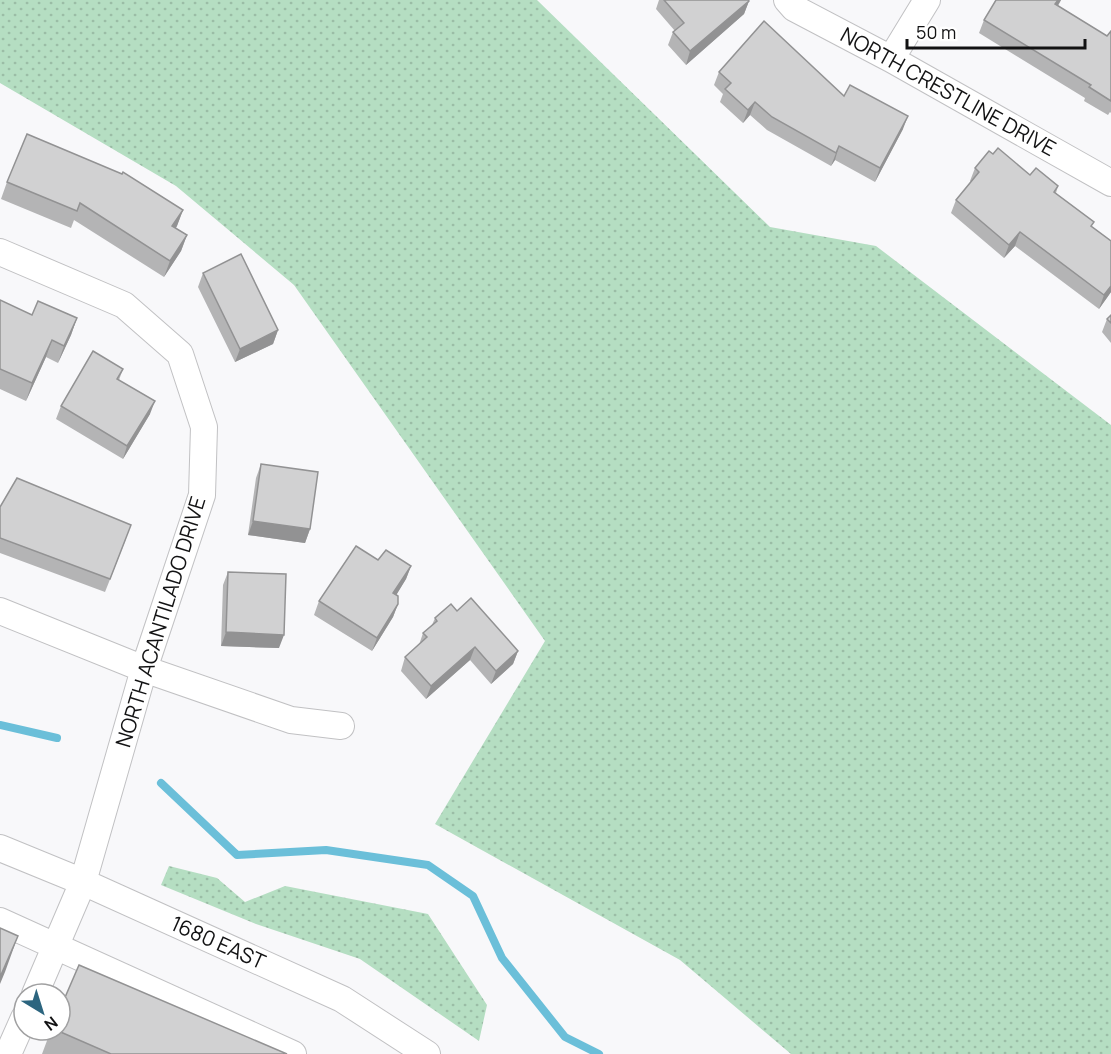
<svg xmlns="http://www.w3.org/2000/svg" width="1111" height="1054" font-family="Manrope,sans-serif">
	<defs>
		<pattern id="grass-dots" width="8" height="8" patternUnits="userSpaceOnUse" patternTransform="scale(1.5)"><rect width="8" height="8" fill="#b5dec2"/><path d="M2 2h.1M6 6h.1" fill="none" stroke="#9bbda6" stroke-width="1.8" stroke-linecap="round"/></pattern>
	</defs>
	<rect width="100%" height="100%" fill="#f8f8fa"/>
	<!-- grass -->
	<path fill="url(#grass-dots)" d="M 0,0 L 537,0 L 770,227 L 876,246 L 1111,425 L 1111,1054 L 791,1054 L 680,960 L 435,824 L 545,641 L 294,285 L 176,186 L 0,83 Z
		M 169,866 L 217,878 L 245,902 L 285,886 L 428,914 L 487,1005 L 479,1041 L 360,959 L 256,924 L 161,885 Z"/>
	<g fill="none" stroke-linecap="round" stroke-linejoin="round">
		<!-- stream -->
		<path stroke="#6bbfd9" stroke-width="8" d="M 0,725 L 57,738
			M 161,783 L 237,855 L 326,850 L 428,865 L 473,896 L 502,958 L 565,1037 L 599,1054"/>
		<!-- minor casing -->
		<g stroke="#c1c1c3" stroke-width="28">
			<path id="minor" d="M 787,0 L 794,8 L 891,59 L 1111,183
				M 891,59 L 927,0
				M 0,252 L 124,305 L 180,354 L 204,427 L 202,495 L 144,669 L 83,882 L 35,994
				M 0,611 L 144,669 L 291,720 L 341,726
				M 0,848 L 83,882 L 342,999 L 427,1054
				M 0,921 L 293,1054
				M 8,1054 L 24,1018"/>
		</g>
		<!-- minor -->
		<use href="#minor" stroke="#fff" stroke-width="26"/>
	</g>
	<!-- wall -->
	<path fill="#b4b4b5" d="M 659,0 L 748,0 L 749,1 L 744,14 L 686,65 L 668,45 L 673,32 L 675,31 L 656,9 Z
		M 996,0 L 1061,0 L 1058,6 L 1107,36 L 1111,31 L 1111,113 L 1110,112 L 1108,115 L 1084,101 L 1085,98 L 979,33 L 984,20 Z
		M 719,72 L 844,96 L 903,129 L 875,182 L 835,160 L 831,166 L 767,130 L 750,115 L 743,123 L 720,102 L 723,94 L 714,85 Z
		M 975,168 L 1030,175 L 1058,186 L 1056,193 L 1092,227 L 1111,241 L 1111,292 L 1099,309 L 1015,246 L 1004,258 L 951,213 L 956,200 L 971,182 L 970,181 Z
		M 7,182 L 183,210 L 176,228 L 187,235 L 181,251 L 164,277 L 74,220 L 71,228 L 1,199 Z
		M 203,273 L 278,330 L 273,344 L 235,362 L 198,287 Z
		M 0,300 L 32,315 L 77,318 L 71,335 L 58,363 L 46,357 L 26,401 L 0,389 Z
		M 1111,315 L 1111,343 L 1102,332 L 1107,319 Z
		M 123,369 L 119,380 L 150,414 L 123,459 L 56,419 L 61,406 Z
		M 261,464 L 310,529 L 305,543 L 248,535 L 256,478 Z
		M 0,507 L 126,539 L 105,592 L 0,553 Z
		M 378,560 L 411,566 L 406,579 L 396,595 L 398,604 L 393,617 L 372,651 L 314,615 L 319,601 Z
		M 228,572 L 279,648 L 221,646 L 223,585 Z
		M 457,611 L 518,651 L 513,664 L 491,684 L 470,660 L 426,699 L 401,671 L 405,657 L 419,645 L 423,633 L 432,625 L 435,618 Z
		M 51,1030 L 60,1030 L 287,1054 L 42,1054 Z"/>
	<!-- shaded-wall -->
	<path fill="#929293" d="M 1058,0 L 1061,0 L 1050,18 L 1055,4 Z
		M 749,1 L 744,14 L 686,65 L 690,51 Z
		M 755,102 L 750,115 L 743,123 L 748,110 Z
		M 908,116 L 903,129 L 875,182 L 880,168 Z
		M 839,146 L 835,160 L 831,166 L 836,153 Z
		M 183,210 L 177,226 L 166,242 L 172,226 Z
		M 1020,232 L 1015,246 L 1004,258 L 1009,245 Z
		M 187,235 L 181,251 L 164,277 L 170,261 Z
		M 1111,286 L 1111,292 L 1099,309 L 1104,295 Z
		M 77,318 L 71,335 L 58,363 L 64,346 Z
		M 278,330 L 273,344 L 235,362 L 240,349 Z
		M 52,340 L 46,357 L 26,401 L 32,383 Z
		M 155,401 L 150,414 L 123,459 L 127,446 Z
		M 253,521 L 310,529 L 305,543 L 248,535 Z
		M 411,566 L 406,579 L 389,607 L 393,593 Z
		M 398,604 L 393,617 L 372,651 L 377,638 Z
		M 226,632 L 284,635 L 279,648 L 221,646 Z
		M 475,647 L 470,660 L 426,699 L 431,686 Z
		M 518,651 L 513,664 L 491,684 L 496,671 Z
		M 18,936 L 5,972 L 0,984 L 0,977 Z"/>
	<!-- building -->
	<path fill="#d1d1d2" stroke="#929293" stroke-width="1.5" d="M 664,0 L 748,0 L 749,1 L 690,51 L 673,32 L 684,23 Z
		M 996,0 L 1058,0 L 1055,4 L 1107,36 L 1111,31 L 1111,101 L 1089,87 L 1091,85 L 984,20 Z
		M 764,21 L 844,96 L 850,85 L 908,116 L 880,168 L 839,146 L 836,153 L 772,117 L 755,102 L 748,110 L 725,89 L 731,83 L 719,72 Z
		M 27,134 L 122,174 L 123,172 L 183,210 L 172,226 L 187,235 L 170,261 L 80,203 L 77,211 L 7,182 Z
		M 998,148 L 1030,175 L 1036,168 L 1058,186 L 1054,192 L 1094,222 L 1091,226 L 1111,241 L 1111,286 L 1104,295 L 1020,232 L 1009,245 L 956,200 L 979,172 L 975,168 L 989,151 L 993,154 Z
		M 241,254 L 278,330 L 240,349 L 203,273 Z
		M 0,300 L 32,315 L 38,301 L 77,318 L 64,346 L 52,340 L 32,383 L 0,369 Z
		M 1111,315 L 1111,323 L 1107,319 Z
		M 93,351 L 123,369 L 117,379 L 155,401 L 127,446 L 61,406 Z
		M 261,464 L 318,472 L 310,529 L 253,521 Z
		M 17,478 L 131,525 L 110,579 L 0,538 L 0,507 Z
		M 356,546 L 378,560 L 386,550 L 411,566 L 393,593 L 398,596 L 398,604 L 377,638 L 319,601 Z
		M 228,572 L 286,574 L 284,635 L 226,632 Z
		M 471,598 L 518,651 L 496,671 L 475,647 L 431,686 L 405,657 L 427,637 L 423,633 L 437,621 L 435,618 L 451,604 L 457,611 Z
		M 0,928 L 18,936 L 0,977 Z
		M 79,965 L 287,1054 L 111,1054 L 56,1030 L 60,1030 L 60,1009 Z"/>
	<g text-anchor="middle" stroke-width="5" stroke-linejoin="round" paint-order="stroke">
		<!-- street labels -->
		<g font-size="21" fill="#121213" stroke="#fff">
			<text transform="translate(948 92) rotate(29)" y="7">NORTH CRESTLINE DRIVE</text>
			<text transform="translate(161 622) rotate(-73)" y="7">NORTH ACANTILADO DRIVE</text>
			<text transform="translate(218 943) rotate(24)" y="7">1680 EAST</text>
		</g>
	</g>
	<!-- north arrow -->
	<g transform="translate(42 1012) rotate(142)"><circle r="28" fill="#ffffff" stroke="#a0a0a1" stroke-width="1.5"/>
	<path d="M0-4.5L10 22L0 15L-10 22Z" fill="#2c657f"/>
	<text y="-9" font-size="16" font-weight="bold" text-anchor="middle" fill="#121213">N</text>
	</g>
	<!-- scale -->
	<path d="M907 39v9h178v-9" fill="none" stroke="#121213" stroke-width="3"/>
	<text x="916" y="39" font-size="18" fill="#121213" stroke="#ffffff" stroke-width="4.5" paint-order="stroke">50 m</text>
</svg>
